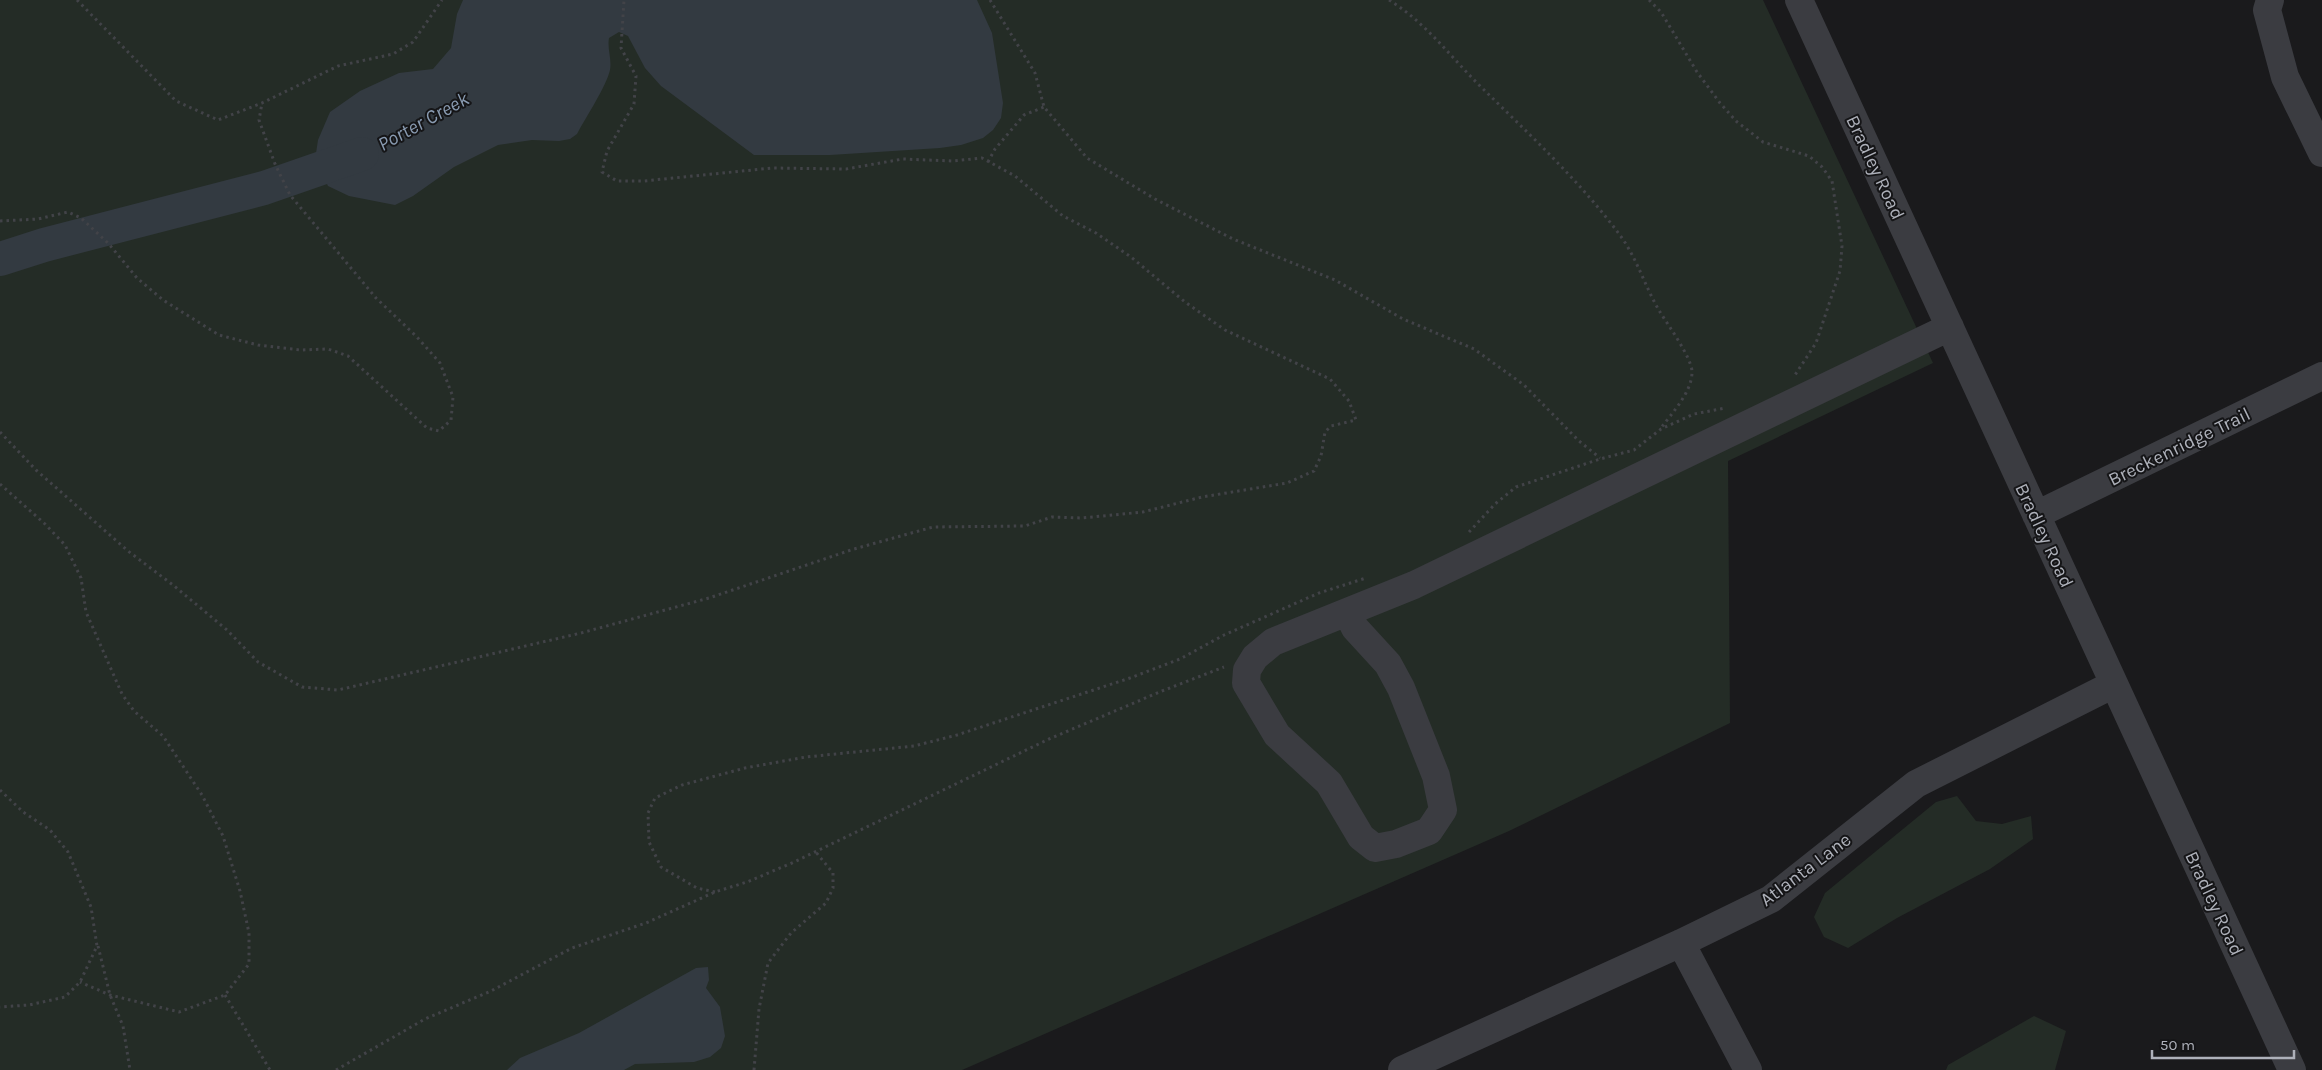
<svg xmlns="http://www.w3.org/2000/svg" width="2322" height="1070" font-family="Karla,sans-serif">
	<rect width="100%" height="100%" fill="#1a1a1c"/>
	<!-- green -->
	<path fill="#242c26" d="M 0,0 L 1763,0 L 1933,363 L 1728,461 L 1730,723 L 1509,831 L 962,1070 L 0,1070 Z
		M 1957,796 L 1976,821 L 2002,824 L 2031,816 L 2033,839 L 1990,869 L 1897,918 L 1848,948 L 1824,937 L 1814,917 L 1825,893 L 1936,802 Z
		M 2034,1016 L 2066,1031 L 2055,1070 L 1946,1070 L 1948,1065 Z"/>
	<!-- water -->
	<path fill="#333a41" d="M 463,0 L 977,0 L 992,33 L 1003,103 L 1001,118 L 993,130 L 983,138 L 961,145 L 940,148 L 830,155 L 754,155 L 661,86 L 645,68 L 628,36 L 619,32 L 609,38 C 607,49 612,59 610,70 C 606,87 586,117 577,134 L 570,139 L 559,141 L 532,140 L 498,145 L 454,167 L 413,196 L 395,205 L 349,196 L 328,186 L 315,160 L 318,140 L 330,112 L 360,91 L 399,73 L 433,69 L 451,48 L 457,14 Z
		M 708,967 L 709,980 L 706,988 L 720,1007 L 725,1036 L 721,1048 L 710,1057 L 694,1062 L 635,1064 L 624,1070 L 507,1070 L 520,1058 L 579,1033 L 696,968 Z"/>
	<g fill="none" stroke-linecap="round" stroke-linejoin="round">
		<!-- river -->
		<path stroke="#333a41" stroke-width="34" d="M 0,259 L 44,245 L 264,188 L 362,154"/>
		<!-- path -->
		<path stroke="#424348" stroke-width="3" stroke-dasharray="2.5 4" stroke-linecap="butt" d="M 77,0 L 176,101 L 218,120 L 262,103 L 338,66 L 393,54 L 413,42 L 442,0
			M 990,0 L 1035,73 L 1044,107 L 1087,158 L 1155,199 L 1233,239 L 1335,280 L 1403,319 L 1474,349 L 1524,385 L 1579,441 L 1600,458
			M 1389,0 C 1425,22 1450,56 1480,86 C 1528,133 1582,183 1622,238 C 1638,261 1646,289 1660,312 C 1668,325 1692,358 1692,372 C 1692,392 1672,413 1661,428
			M 1649,0 L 1661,12 L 1697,72 L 1720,103 L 1736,121 L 1763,142 L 1809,156 L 1822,167 L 1832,181 L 1842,246 L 1840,271 L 1816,343 L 1795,375
			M 988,162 L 995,149 L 1024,115 L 1044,107
			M 0,221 L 38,219 L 68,212 L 81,218 L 108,243 L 137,278 L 163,300 L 219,335 L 258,345 L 300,350 L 328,349 L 348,356 L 427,428 L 439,431 L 451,420 L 453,397 L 440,363 L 417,337 L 376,298 L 290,195 L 275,164 L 259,120 L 262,103
			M 0,432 L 36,470 L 128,551 L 173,585 L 227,630 L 258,662 L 302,687 L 338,690 L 581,633 L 709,598 L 854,549 L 933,527 L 1025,526 L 1052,517 L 1082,518 L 1143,512 L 1202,497 L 1287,483 L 1314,471 L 1321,456 L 1325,432 L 1331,426 L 1356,420 L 1349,401 L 1330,379 L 1225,330 L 1185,302 L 1131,257 L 1096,233 L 1063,216 L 1015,176 L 982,158 L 952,161 L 903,159 L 846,169 L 772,168 L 644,181 L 617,181 L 602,172 L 607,151 L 634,104 L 636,76 L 621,48 L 624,0
			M 0,484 L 45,524 L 65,545 L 81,578 L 86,612 L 122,694 L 134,711 L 163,736 L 202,795 L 223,836 L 240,891 L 249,933 L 249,964 L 225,995 L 179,1012 L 110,995 L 80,982
			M 1469,532 L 1495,504 L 1516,487 L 1600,459 L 1634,450 L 1661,429 L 1694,414 L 1725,408
			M 0,790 L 23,812 L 50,830 L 68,852 L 91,907 L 97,946 L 80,982 L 65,997 L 29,1005 L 0,1007
			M 715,892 L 697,888 L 661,867 L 649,842 L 648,813 L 655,798 L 682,785 L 745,768 L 806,757 L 914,746 L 957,735 L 1130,678 L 1180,659 L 1224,635 L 1319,593 L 1366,578
			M 98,946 L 110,995 L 123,1026 L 130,1070
			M 225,995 L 270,1070
			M 336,1070 L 425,1019 L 491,991 L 572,948 L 646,923 L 715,892 L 747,882 L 792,863 L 1049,739 L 1162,691 L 1224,667
			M 754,1070 L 759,1009 L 768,963 L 791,933 L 826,903 L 833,888 L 833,873 L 815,851"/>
		<!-- minor -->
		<path stroke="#3b3c41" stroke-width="28" d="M 1799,0 L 2292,1070
			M 2270,0 L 2267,10 L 2285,77 L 2322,153
			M 2036,515 L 2322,376
			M 1347,612 L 1355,628 L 1388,664 L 1401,688 L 1436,776 L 1443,810 L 1429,831 L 1396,844 L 1375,848 L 1361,837 L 1329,783 L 1277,735 L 1246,683 L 1247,670 L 1255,657 L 1273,642 L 1414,585 L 1950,327
			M 1681,943 L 1748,1070
			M 1402,1070 L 1681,943 L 1771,899 L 1916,784 L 2114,684"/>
	</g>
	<g text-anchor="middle" stroke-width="4" stroke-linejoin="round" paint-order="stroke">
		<!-- street labels -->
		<g font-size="19" fill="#aeb1ba" stroke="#151517">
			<text transform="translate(1876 167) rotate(65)" y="7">Bradley Road</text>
			<text transform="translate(2179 446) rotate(-26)" y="7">Breckenridge Trail</text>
			<text transform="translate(2045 535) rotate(65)" y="7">Bradley Road</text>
			<text transform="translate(1805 869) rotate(-37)" y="7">Atlanta Lane</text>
			<text transform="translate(2215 903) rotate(65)" y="7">Bradley Road</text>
		</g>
		<!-- water labels -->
		<g font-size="20" font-style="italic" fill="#899bb1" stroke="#151517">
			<text transform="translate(423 121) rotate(-29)" y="7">Porter Creek</text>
		</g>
	</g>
	<!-- scale -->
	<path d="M2152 1050v8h142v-8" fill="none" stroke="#aeb1ba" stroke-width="2.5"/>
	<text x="2160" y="1050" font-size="15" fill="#aeb1ba" stroke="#151517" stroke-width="4" paint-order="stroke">50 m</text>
</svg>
